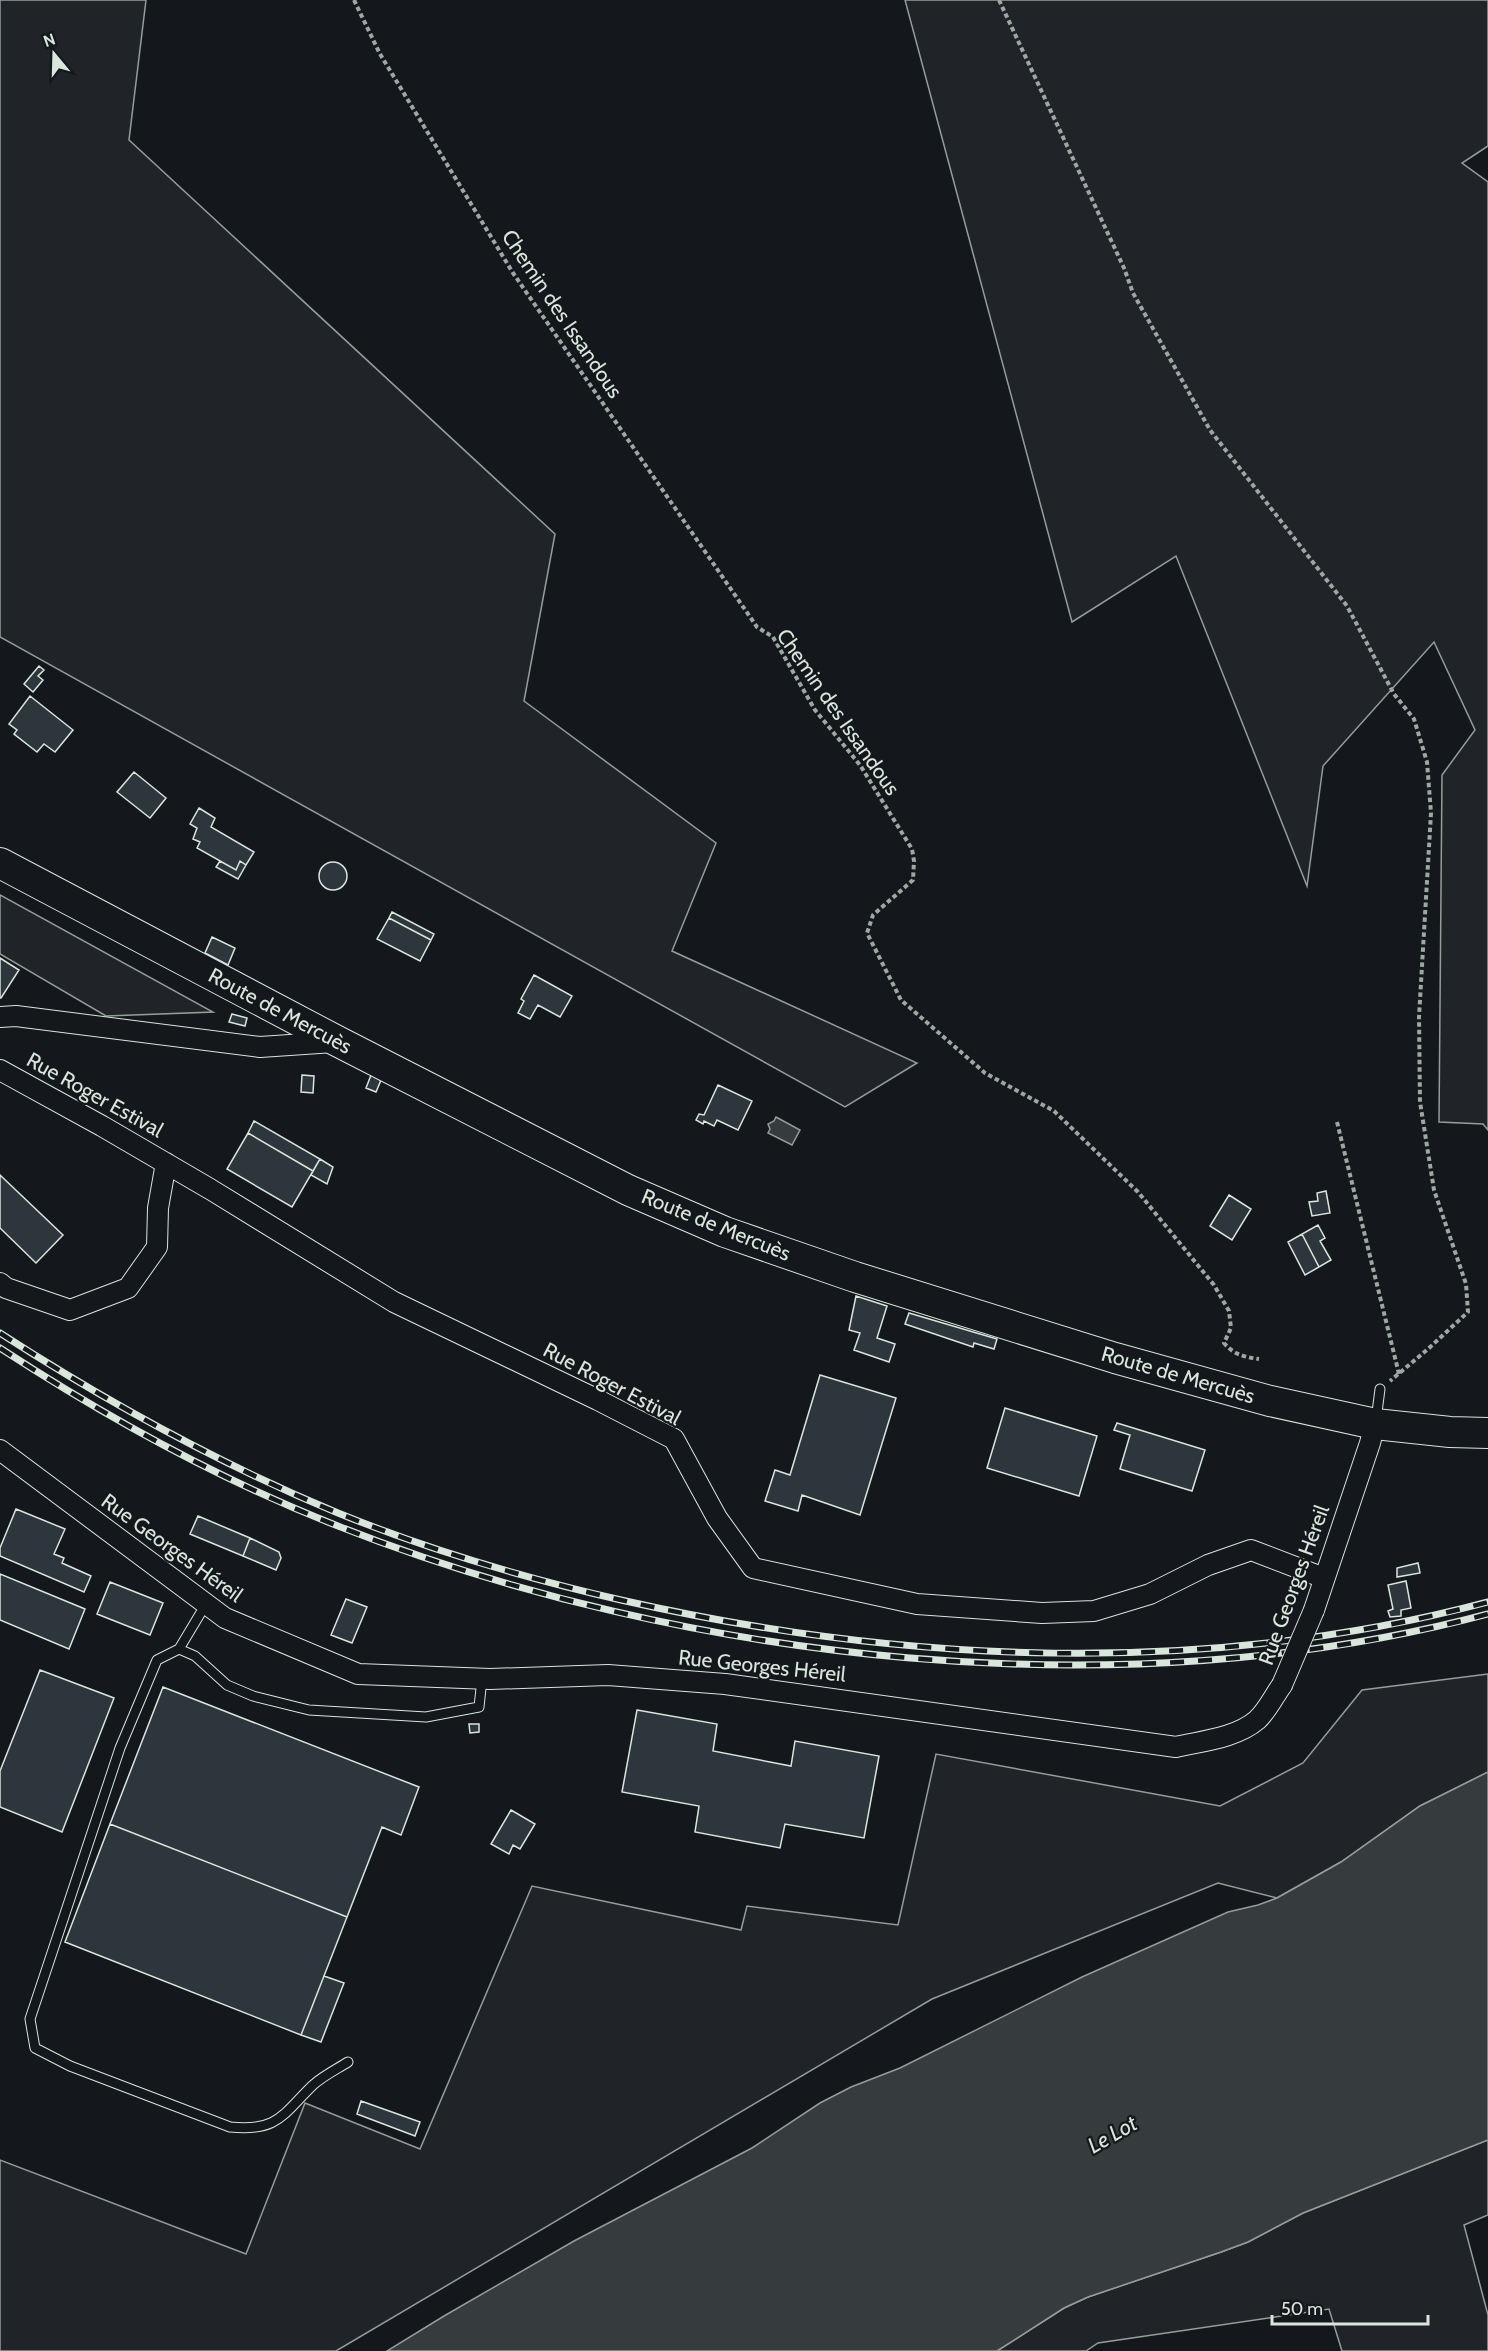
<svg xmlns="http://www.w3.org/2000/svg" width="1488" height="2351" font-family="Cabin,sans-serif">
	<rect width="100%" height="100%" fill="#14181c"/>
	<!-- green -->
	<path fill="#202428" stroke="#939e99" stroke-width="1.5" d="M 0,0 L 146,0 L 129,140 L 555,534 L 524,701 L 716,843 L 672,951 L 917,1063 L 845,1107 L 0,637 Z
		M 905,0 L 1488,0 L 1488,146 L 1462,163 L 1488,182 L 1488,1130 L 1483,1124 L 1439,1122 L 1442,775 L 1475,730 L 1434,642 L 1323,766 L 1307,886 L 1176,556 L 1072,622 Z
		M 0,895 L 213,1012 L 106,1016 L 0,954 Z
		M 1488,1674 L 1488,1772 L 1420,1806 L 1341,1862 L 1277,1898 L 1218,1883 L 932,1999 L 336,2351 L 0,2351 L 0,2160 L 246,2254 L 305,2103 L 420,2149 L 532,1886 L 741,1930 L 747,1906 L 898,1925 L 936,1754 L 1220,1806 L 1303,1763 L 1362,1690 Z
		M 1488,2140 L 1488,2215 L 1464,2225 L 1488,2315 L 1488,2351 L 1342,2351 L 1329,2309 L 1098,2343 L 1086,2351 L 997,2351 L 1064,2308 L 1088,2297 L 1221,2252 L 1248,2242 L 1303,2213 Z"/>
	<!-- water -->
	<path fill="#363b3e" stroke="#939e99" stroke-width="1.5" d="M 776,1117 L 800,1130 L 792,1145 L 768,1133 L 770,1129 L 768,1124 L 774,1121 Z
		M 1488,1772 L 1488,2140 L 1303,2213 L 1248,2242 L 1221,2252 L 1088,2297 L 1064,2308 L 997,2351 L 387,2351 L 444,2316 L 574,2241 L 752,2148 L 820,2103 L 851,2087 L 900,2068 L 1082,1977 L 1228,1912 L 1258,1905 L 1277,1898 L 1341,1862 L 1420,1806 Z"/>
	<!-- building -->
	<path fill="#2c363c" stroke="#d8e6dc" stroke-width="1.5" d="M 39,666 L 44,670 L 38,676 L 43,680 L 33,692 L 24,684 Z
		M 30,696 L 73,730 L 55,752 L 44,744 L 37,752 L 14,734 L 17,730 L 9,724 Z
		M 134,772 L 166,798 L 150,818 L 117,792 Z
		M 199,808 L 215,818 L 211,827 L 254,852 L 246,865 L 240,861 L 236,870 L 197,848 L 200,842 L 193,839 L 197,828 L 190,824 Z
		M 220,861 L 236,870 L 240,861 L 246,865 L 238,879 L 216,867 Z
		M319 876a14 14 0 1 1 28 0a14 14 0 1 1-28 0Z
		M 392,912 L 434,934 L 431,940 L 389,918 Z
		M 389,918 L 431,940 L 420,961 L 377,939 Z
		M 212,937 L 235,948 L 228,965 L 205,953 Z
		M 0,958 L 19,970 L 1,998 L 0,998 Z
		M 534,975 L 572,996 L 560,1017 L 538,1005 L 530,1019 L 518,1013 L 524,1001 L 521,999 Z
		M 232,1014 L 247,1018 L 245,1026 L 229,1022 Z
		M 302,1075 L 314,1076 L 313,1093 L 301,1092 Z
		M 371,1075 L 381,1080 L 376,1092 L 366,1088 Z
		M 718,1085 L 752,1101 L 738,1130 L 717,1120 L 714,1126 L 704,1121 L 703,1124 L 696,1120 L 699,1114 L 704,1115 Z
		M 254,1121 L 320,1159 L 313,1171 L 248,1133 Z
		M 248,1133 L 313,1171 L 292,1207 L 227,1169 Z
		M 320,1159 L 333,1167 L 327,1184 L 311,1175 Z
		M 0,1175 L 63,1235 L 36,1263 L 0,1228 Z
		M 1326,1191 L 1330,1213 L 1312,1216 L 1309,1202 L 1318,1201 L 1317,1193 Z
		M 1229,1195 L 1251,1209 L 1232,1240 L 1210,1226 Z
		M 1318,1225 L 1325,1238 L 1320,1241 L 1331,1260 L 1319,1267 L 1302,1234 Z
		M 1302,1234 L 1319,1267 L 1305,1275 L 1288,1242 Z
		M 856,1296 L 887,1306 L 877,1338 L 895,1344 L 889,1362 L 854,1350 L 860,1333 L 849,1330 Z
		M 909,1313 L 997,1339 L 994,1349 L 974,1343 L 973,1347 L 905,1324 Z
		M 820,1375 L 896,1398 L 860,1515 L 802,1495 L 798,1511 L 765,1501 L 775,1470 L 790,1475 Z
		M 1005,1408 L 1097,1436 L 1079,1496 L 987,1468 Z
		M 1117,1423 L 1205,1450 L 1192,1491 L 1120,1469 L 1130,1435 L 1114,1430 Z
		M 16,1509 L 65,1529 L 54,1554 L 64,1558 L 62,1563 L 91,1576 L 84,1592 L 0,1556 L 0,1548 Z
		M 198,1516 L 250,1538 L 243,1556 L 190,1534 Z
		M 250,1538 L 279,1552 L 281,1558 L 276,1570 L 243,1556 Z
		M 1418,1563 L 1420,1573 L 1397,1577 L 1397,1568 Z
		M 0,1574 L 85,1609 L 69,1649 L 0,1620 Z
		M 1406,1581 L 1411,1608 L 1401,1610 L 1401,1616 L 1390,1617 L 1388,1611 L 1393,1609 L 1388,1585 Z
		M 110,1582 L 163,1603 L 150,1635 L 97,1614 Z
		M 346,1599 L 367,1607 L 352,1643 L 331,1635 Z
		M 40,1670 L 114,1698 L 62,1832 L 0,1807 L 0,1771 Z
		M 163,1687 L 419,1787 L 401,1835 L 382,1827 L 347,1917 L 110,1824 Z
		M 637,1710 L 717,1724 L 713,1751 L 791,1766 L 795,1741 L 879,1756 L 864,1838 L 785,1824 L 780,1848 L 695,1832 L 699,1806 L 622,1792 Z
		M 469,1724 L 479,1724 L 479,1732 L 470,1733 Z
		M 511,1810 L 535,1824 L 520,1849 L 513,1845 L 509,1854 L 491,1844 Z
		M 110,1824 L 347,1917 L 301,2035 L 65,1942 Z
		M 324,1976 L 344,1983 L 321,2042 L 301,2035 Z
		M 361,2101 L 420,2122 L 415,2136 L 357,2114 Z"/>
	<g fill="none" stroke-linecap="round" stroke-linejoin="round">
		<!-- lane casing -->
		<g stroke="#d8e6dc" stroke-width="11">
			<path id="lane" d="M 1376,1420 L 1380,1389
				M 179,1649 L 206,1604
				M 348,2062 C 337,2069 323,2076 313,2085 C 283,2114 278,2132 230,2127 L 70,2066 L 35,2048 L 30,2019 L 120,1748 L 157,1660 L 179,1649 L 195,1656 L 227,1685 L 253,1696 L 309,1710 L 426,1717 L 479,1707 L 482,1679"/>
		</g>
		<!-- street casing -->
		<g stroke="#d8e6dc" stroke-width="22">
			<path id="street" d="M 0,1017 L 16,1016 L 260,1047 L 334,1042
				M 0,1070 L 102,1126 L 210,1189 L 394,1302 L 598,1400 L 674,1439 L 717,1518 L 753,1568 L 917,1604 L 1042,1613 L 1094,1611 L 1150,1594 L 1208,1565 L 1251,1550 L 1324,1578
				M 0,1283 L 6,1288 L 70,1310 L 128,1288 L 157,1247 L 158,1208 L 166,1163
				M 0,1450 L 225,1618 L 358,1674 L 490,1679 L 608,1675 L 725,1684 L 1176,1747 C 1202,1741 1236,1738 1257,1720 C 1267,1711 1274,1696 1282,1685
				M 1314,1610 L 1370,1443 L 1375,1424"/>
		</g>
		<!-- primary casing -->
		<g stroke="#d8e6dc" stroke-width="32">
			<path id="primary" d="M 0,863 L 337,1041 L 628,1190 L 725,1232 L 855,1277 L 1115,1358 L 1270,1401 L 1375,1424 L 1450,1432 L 1488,1433"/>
		</g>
		<!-- path -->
		<path stroke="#9da8a2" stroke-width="4" stroke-dasharray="4.5 3" stroke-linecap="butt" d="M 354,0 L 380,54 L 513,273 L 757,627 L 773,637 L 815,710 L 860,765 L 912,849 L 914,861 L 913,880 L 873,915 L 867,933 L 901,1000 L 985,1073 L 1054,1111 L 1138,1192 L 1214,1285 L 1229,1311 L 1231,1328 L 1224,1343 C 1234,1355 1245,1357 1259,1359
			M 999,0 L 1124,268 L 1133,293 L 1210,430 L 1347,606 L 1394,694 L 1414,719 L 1427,762 L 1431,813 L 1419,1017 L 1420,1102 L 1434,1190 L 1466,1284 L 1468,1312 L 1428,1349 L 1390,1381
			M 1337,1122 L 1399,1374"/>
		<!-- lane -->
		<use href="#lane" stroke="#14181c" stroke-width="9"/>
		<!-- street -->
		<use href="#street" stroke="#14181c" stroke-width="20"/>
		<!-- primary -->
		<use href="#primary" stroke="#14181c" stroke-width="30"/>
		<!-- rail casing -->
		<g stroke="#d8e6dc" stroke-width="7">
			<path id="rail" d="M 0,1333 C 107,1402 220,1464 338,1513 C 429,1550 525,1578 621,1600 C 904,1664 1206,1677 1488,1602
				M 0,1348 C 106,1417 220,1480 338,1526 C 686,1663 1124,1711 1488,1614"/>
		</g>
		<!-- rail -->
		<use href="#rail" stroke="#14181c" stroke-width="4.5" stroke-dasharray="14" stroke-linecap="butt"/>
		<!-- street-bridge casing -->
		<g stroke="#d8e6dc" stroke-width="22" stroke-linecap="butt">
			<path id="street-bridge" d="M 1282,1685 L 1314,1610"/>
		</g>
		<!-- street-bridge -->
		<use href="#street-bridge" stroke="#14181c" stroke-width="20"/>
	</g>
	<g text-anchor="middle" stroke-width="4.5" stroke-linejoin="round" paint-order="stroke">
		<!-- street labels -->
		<g font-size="21" fill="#d8e6dc" stroke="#14181c">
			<text transform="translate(562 314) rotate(56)" y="7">Chemin des Issandous</text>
			<text transform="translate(838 712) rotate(55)" y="7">Chemin des Issandous</text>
			<text transform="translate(280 1011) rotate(28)" y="7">Route de Mercuès</text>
			<text transform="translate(95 1095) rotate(29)" y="7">Rue Roger Estival</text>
			<text transform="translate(716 1225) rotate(22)" y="7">Route de Mercuès</text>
			<text transform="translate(1178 1375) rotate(16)" y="7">Route de Mercuès</text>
			<text transform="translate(612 1384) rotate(28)" y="7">Rue Roger Estival</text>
			<text transform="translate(172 1548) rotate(36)" y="7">Rue Georges Héreil</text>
			<text transform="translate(1294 1585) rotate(-70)" y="7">Rue Georges Héreil</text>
			<text transform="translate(762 1666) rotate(6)" y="7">Rue Georges Héreil</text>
		</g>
		<!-- water labels -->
		<g font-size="22" font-style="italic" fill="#d8e6dc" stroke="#14181c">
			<text transform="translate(1112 2134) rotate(-30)" y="8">Le Lot</text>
		</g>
	</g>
	<!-- north arrow -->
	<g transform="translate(54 54) rotate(341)" stroke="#14181c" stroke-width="4.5" paint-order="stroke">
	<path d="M0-4.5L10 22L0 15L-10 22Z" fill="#d8e6dc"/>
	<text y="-9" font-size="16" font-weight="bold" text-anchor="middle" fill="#d8e6dc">N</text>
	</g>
	<!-- scale -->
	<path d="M1272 2315v9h156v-9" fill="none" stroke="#d8e6dc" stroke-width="3"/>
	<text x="1281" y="2315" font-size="18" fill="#d8e6dc" stroke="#14181c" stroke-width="4.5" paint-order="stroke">50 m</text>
</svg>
